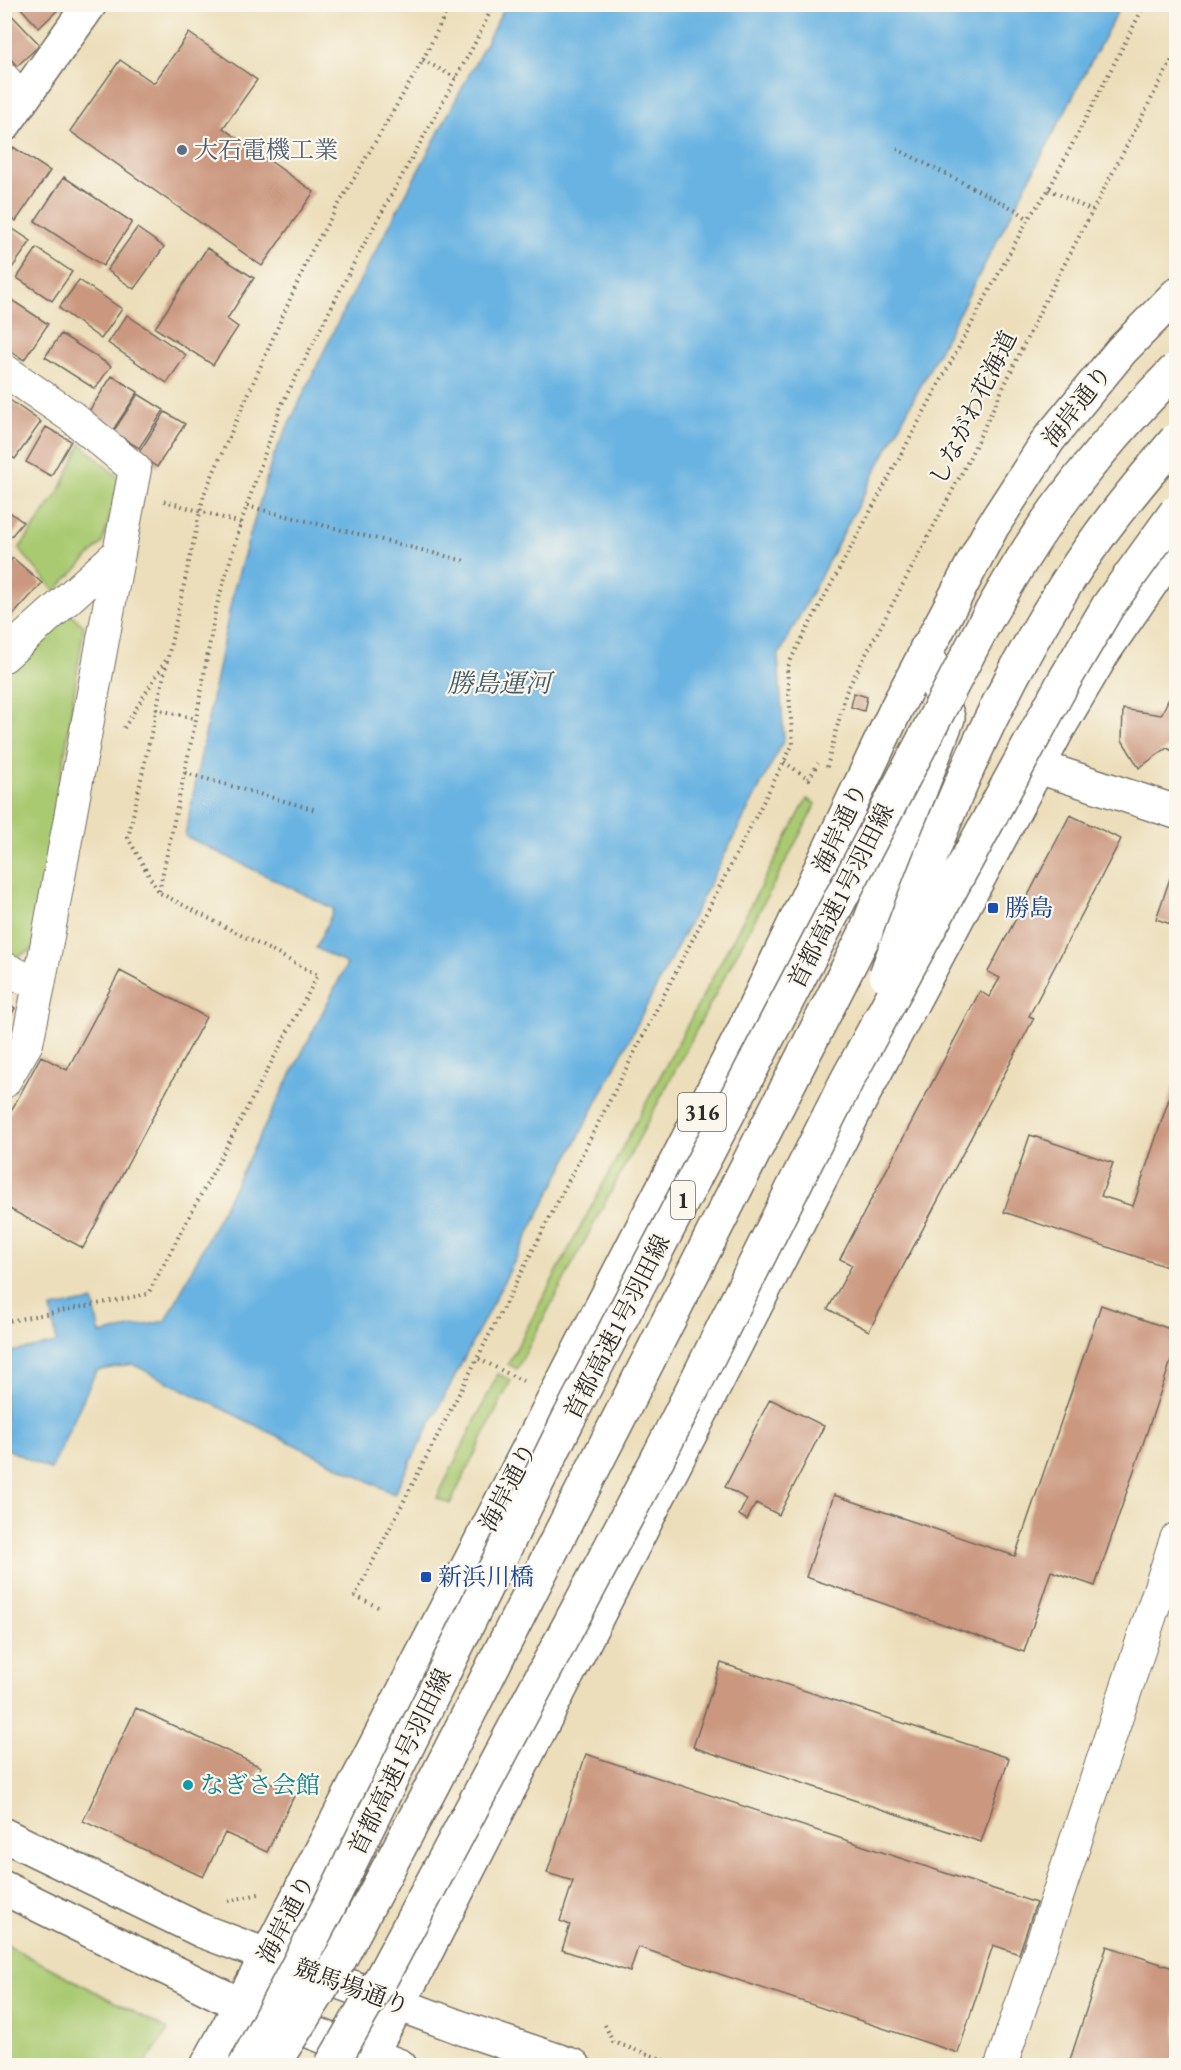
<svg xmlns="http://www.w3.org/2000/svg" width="1181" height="2070" font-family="'EB Garamond','Noto Serif JP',serif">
	<rect width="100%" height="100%" fill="#fbf7ec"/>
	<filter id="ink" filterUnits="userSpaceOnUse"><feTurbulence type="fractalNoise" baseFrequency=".0167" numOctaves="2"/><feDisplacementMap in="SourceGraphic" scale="12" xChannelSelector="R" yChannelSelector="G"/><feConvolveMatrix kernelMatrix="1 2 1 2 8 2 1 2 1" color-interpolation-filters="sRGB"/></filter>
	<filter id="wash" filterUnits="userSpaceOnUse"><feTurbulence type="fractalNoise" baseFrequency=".008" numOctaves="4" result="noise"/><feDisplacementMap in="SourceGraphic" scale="24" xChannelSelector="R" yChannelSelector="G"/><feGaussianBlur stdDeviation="1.35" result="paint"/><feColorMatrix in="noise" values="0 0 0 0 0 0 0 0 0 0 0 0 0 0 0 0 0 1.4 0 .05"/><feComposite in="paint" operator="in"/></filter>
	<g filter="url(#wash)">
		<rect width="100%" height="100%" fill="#ecdeba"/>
		<!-- green -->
		<path fill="#aaca72" stroke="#6a7a4e" stroke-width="1.5" d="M 81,444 L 121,480 L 102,543 L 55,591 L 19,549 L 60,490 Z
			M 67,611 L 84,626 L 36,948 L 12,959 L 4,955 L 4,676 Z
			M 807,799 L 816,804 L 517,1369 L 508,1364 Z
			M 498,1374 L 511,1380 L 450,1504 L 437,1498 Z
			M 5,1944 L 168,2030 L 144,2065 L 5,2065 Z"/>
		<!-- water -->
		<path fill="#69b3e2" stroke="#4a6f86" stroke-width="1.5" d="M 506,5 L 1121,5 L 778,657 L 784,740 L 394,1494 L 132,1364 L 96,1371 L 51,1470 L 5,1448 L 5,1353 L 57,1343 L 51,1308 L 93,1301 L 100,1334 L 166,1321 L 347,964 L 316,948 L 334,909 L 185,836 L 233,592 L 273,457 L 336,326 Z"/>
		<g id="blocks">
			<!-- building -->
			<path fill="#cb977f" d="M 17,4 L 64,4 L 39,28 Z
				M 4,7 L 40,45 L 17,66 L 4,52 Z
				M 189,33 L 257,80 L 223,128 L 314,192 L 262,266 L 70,131 L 120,60 L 154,83 Z
				M 13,147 L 50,171 L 16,221 L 4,213 L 4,159 Z
				M 64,177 L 132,222 L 103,266 L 35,221 Z
				M 4,223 L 31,241 L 10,271 L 4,267 Z
				M 137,228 L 164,247 L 134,289 L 107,270 Z
				M 37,248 L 72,272 L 52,301 L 17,278 Z
				M 207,248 L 254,278 L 227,319 L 238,327 L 213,365 L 155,328 Z
				M 79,280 L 122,309 L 101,339 L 59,308 Z
				M 4,295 L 48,324 L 24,360 L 4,347 Z
				M 127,315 L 186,355 L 167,383 L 108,343 Z
				M 61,334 L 111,366 L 95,389 L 45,357 Z
				M 112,376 L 138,392 L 113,430 L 87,414 Z
				M 138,394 L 164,410 L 139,448 L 113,432 Z
				M 4,396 L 41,422 L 15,459 L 4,452 Z
				M 165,412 L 185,424 L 157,467 L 138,454 Z
				M 46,427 L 71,441 L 51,476 L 26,462 Z
				M 4,508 L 23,522 L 4,545 Z
				M 13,558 L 42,583 L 4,625 L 4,567 Z
				M 1176,684 L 1176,753 L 1167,748 L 1139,768 L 1122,740 L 1123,709 L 1161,715 Z
				M 854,693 L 867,697 L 864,711 L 851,707 Z
				M 1070,815 L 1121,839 L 1029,1016 L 1034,1018 L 869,1331 L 828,1309 L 852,1265 L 840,1259 L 980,991 L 989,997 L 1000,978 L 988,972 Z
				M 1176,861 L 1176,926 L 1156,919 Z
				M 120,971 L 206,1017 L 83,1248 L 4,1206 L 4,1124 L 41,1056 L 67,1070 Z
				M 4,1003 L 15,1008 L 4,1028 Z
				M 1176,1078 L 1176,1270 L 1004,1212 L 1030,1135 L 1113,1163 L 1101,1196 L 1133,1206 Z
				M 1101,1305 L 1176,1331 L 1176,1346 L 1095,1586 L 1051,1571 L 1024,1652 L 806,1577 L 834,1495 L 1015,1556 Z
				M 770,1399 L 824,1426 L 779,1515 L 756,1503 L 747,1520 L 739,1515 L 747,1499 L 725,1487 Z
				M 721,1663 L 1009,1758 L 981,1842 L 693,1747 Z
				M 136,1708 L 261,1767 L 256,1776 L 295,1794 L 267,1852 L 225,1833 L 203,1877 L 83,1821 Z
				M 586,1754 L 1036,1903 L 1019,1954 L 993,1945 L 958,2053 L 638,1947 L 630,1972 L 562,1950 L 570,1925 L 560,1921 L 573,1881 L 547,1873 Z
				M 1107,1946 L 1176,1969 L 1176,2066 L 1068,2066 Z"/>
		</g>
	</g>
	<g filter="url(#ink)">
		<use href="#blocks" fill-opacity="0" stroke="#6f6a5d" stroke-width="1.5"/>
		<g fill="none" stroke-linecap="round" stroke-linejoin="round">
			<!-- minor casing -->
			<g stroke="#6f6a5d" stroke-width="34">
				<path id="minor" d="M 4,79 L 22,100
					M 4,370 L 72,417 L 135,469 L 119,553 L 4,656
					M 4,968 L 39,985 L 27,1043 L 4,1082
					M 39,985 L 119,553
					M 1001,2066 L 1176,1539"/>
			</g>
			<!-- tertiary casing -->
			<g stroke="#6f6a5d" stroke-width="36">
				<path id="tertiary" d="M 4,125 L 90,4
					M 1039,767 L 1176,812
					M 4,1835 L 202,1931 L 462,2028 L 574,2066
					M 4,1888 L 241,2005 L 400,2066"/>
			</g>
			<!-- primary casing -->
			<g stroke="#6f6a5d" stroke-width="36">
				<path id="primary" d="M 207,2066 L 267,1956 L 743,1032 L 897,707 L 992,527 L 1049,439 L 1121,351 L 1176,295
					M 364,2066 L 417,1970 L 860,1101 L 1058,729 L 1103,653 L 1176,547"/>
			</g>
			<!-- motorway casing -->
			<g stroke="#6f6a5d" stroke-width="36">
				<path id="motorway" d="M 866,932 L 948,718 L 926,649"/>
			</g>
			<!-- path -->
			<path stroke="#6f6a5d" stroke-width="4" stroke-dasharray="1.5 4.5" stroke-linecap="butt" d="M 423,60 L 456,78
				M 897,149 L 1016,210 L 1028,219
				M 1049,189 L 1092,211
				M 164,501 L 241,523
				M 247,506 L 465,561
				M 156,709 L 196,719
				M 124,728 L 166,660
				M 784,762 L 809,779 L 818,763
				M 827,767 L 846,692 L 966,465 L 1043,305 L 1176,52
				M 185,773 L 316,810
				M 159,891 L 196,719 L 216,608 L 241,523 L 281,406 L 356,259 L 473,47 L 494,4
				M 4,1322 L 148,1294 L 318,975 L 158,892 L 128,838 L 204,494 L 311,252 L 423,60 L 450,4
				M 479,1359 L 523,1381
				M 378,1607 L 355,1596 L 793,744 L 787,669 L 792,657 L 1028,219 L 1049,189 L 1145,4
				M 228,1901 L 259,1894
				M 605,2025 L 613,2042 L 682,2066"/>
			<!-- minor -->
			<use href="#minor" stroke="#fff" stroke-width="32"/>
			<!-- tertiary -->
			<use href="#tertiary" stroke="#fff" stroke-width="33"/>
			<!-- primary -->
			<use href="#primary" stroke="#fff" stroke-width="33"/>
			<!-- motorway -->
			<use href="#motorway" stroke="#fff" stroke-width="33"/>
			<!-- motorway-bridge casing -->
			<g stroke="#6f6a5d" stroke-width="36" stroke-linecap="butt">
				<path id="motorway-bridge" d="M 886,975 C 935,840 988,705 1066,584 C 1098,533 1137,486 1176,440
					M 245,2066 L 330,1904 L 568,1420 L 984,624 C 1010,579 1036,534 1068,493 C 1101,448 1138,408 1176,369
					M 272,2066 L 340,1959 L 433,1784 L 866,932
					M 331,2066 L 383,1975 L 659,1456 L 847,1080 L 1064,681 L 1108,606 L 1176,512"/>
			</g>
			<!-- motorway-bridge -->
			<use href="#motorway-bridge" stroke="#fff" stroke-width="33"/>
		</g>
	</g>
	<!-- markers -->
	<circle fill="#5c6f8a" stroke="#fbf7ec" stroke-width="2" cx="182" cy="150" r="6"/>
	<g fill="#1a4fb4" stroke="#fbf7ec" stroke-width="2">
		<rect x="987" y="902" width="12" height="12" rx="3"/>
		<rect x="420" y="1571" width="12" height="12" rx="3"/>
	</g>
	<circle fill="#0f9aa8" stroke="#fbf7ec" stroke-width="2" cx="188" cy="1785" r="6"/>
	<g text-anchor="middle" stroke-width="4.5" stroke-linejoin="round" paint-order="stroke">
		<!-- shield labels -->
		<g fill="#fbf7ec" stroke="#696865" stroke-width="1.5">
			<rect x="678" y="1093" width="48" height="38" rx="4.5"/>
			<rect x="671" y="1181" width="24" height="38" rx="4.5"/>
		</g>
		<g font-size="22" font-weight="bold" fill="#2b2b2b">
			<text x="702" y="1120">316</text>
			<text x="683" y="1208">1</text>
		</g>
		<!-- service labels -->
		<g font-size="24" fill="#4e5e75" stroke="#fbf7ec" text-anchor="start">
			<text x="194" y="158">大石電機工業</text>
		</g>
		<!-- street labels -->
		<g font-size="24" fill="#2b2b2b" stroke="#fbf7ec">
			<text transform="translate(1077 406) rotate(-52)" y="8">海岸通り</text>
			<text transform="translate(973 408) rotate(-64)" y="8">しながわ花海道</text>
			<text transform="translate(840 828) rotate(-65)" y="8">海岸通り</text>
			<text transform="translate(841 896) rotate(-63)" y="8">首都高速1号羽田線</text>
			<text transform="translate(617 1327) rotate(-63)" y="8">首都高速1号羽田線</text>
			<text transform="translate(508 1487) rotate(-63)" y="8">海岸通り</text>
			<text transform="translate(400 1762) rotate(-64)" y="8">首都高速1号羽田線</text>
			<text transform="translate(286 1919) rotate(-63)" y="8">海岸通り</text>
			<text transform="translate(352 1987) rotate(20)" y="8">競馬場通り</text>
		</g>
		<!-- transit labels -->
		<g font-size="24" fill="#164399" stroke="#fbf7ec" text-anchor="start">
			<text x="1005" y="916">勝島</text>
			<text x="438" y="1585">新浜川橋</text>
		</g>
		<!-- culture labels -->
		<g font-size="24" fill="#0d838f" stroke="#fbf7ec" text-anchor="start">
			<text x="200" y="1793">なぎさ会館</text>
		</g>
		<!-- water labels -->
		<g font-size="26" font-style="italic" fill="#415b6b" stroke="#fbf7ec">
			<text x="499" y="692">勝島運河</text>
		</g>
	</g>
	<!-- margin -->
	<rect width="1181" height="2070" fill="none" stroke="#fbf7ec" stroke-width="24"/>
</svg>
